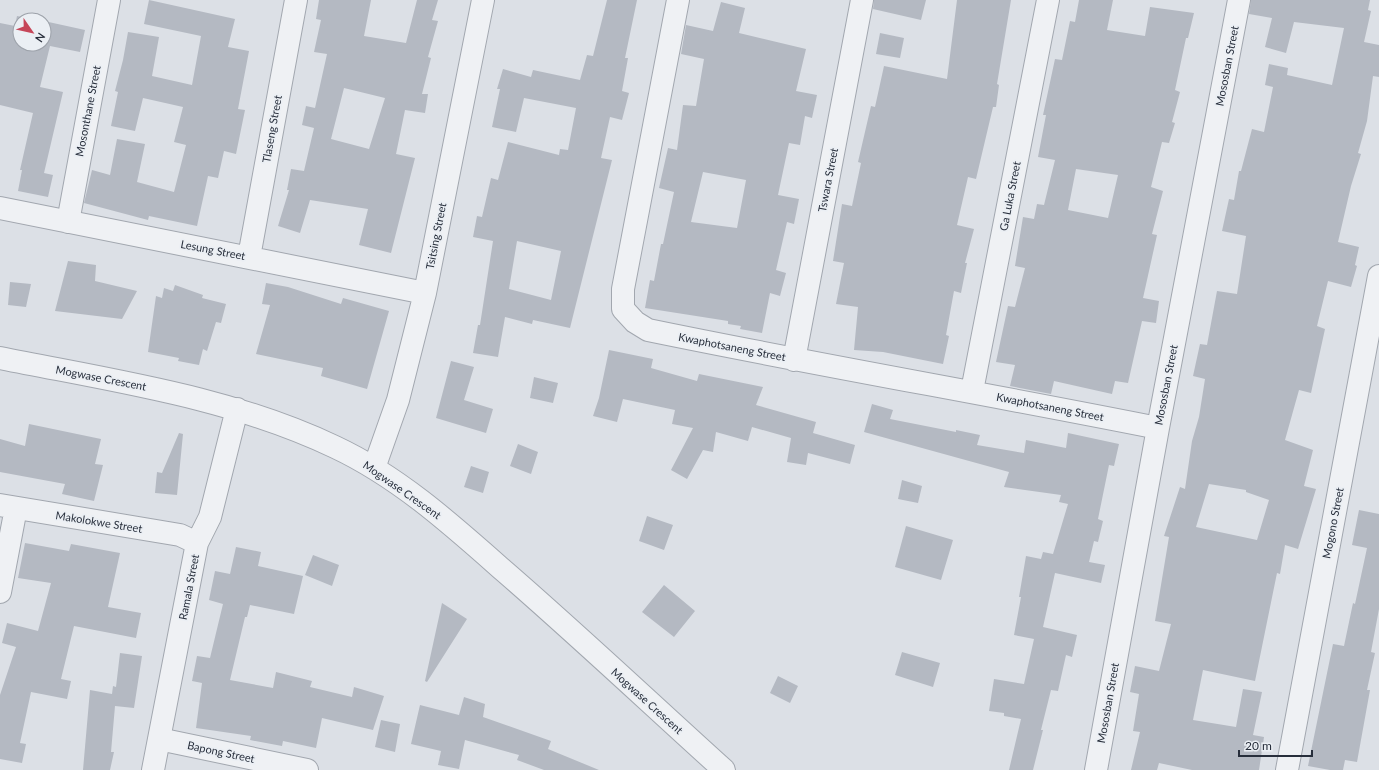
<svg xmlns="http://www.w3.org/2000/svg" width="1379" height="770" font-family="Lato,sans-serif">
	<rect width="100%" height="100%" fill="#dce0e6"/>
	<!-- building -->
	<path fill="#b4b9c2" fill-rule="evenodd" d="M 149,0 L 235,19 L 228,47 L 249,51 L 238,109 L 245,110 L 236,154 L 224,151 L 218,178 L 208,176 L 197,226 L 149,216 L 148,220 L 84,203 L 92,170 L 110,175 L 117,139 L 145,144 L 137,182 L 174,192 L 186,145 L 174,142 L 183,107 L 143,98 L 135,131 L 111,126 L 118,92 L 115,91 L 123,60 L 128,32 L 159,37 L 152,76 L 192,85 L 201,36 L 144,24 Z
		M 319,0 L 371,0 L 364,36 L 406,43 L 417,0 L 438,0 L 432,20 L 438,21 L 428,57 L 431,58 L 422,94 L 428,94 L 425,113 L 405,110 L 396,154 L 415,158 L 391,253 L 359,245 L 368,209 L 310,200 L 300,233 L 278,226 L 289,190 L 287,190 L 291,169 L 304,171 L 314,128 L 302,125 L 306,106 L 315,108 L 327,54 L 314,52 L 321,20 L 316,19 ZM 344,88 L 385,98 L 369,149 L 331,139 Z
		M 607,0 L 637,0 L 625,58 L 628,58 L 622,91 L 629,93 L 622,120 L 610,117 L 601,158 L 612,160 L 570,328 L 533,320 L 532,324 L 505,317 L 498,357 L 473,353 L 478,325 L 480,325 L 493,241 L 473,237 L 477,216 L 482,217 L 491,178 L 498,180 L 508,142 L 559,155 L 560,149 L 568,150 L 576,108 L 524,98 L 516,132 L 492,127 L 500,89 L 497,89 L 503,69 L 531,77 L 533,70 L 580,80 L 587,55 L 593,56 ZM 517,241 L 561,251 L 551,300 L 509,289 Z
		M 874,0 L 926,0 L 921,20 L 873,9 Z
		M 957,0 L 1011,0 L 997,84 L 999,85 L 996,107 L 993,107 L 976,179 L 968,177 L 957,225 L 974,229 L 965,263 L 967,263 L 961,293 L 954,291 L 946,335 L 949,336 L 943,364 L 883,352 L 854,350 L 858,307 L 836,304 L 844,263 L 833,261 L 842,204 L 852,206 L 861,163 L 858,162 L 871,106 L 875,107 L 884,66 L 947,79 Z
		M 1079,0 L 1113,0 L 1107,30 L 1145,36 L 1150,7 L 1194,13 L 1188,38 L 1186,38 L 1175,90 L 1180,92 L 1172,122 L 1175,123 L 1169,143 L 1162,142 L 1151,187 L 1163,191 L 1152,234 L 1157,235 L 1143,298 L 1159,301 L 1156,323 L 1142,321 L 1128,383 L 1115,381 L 1112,394 L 1054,381 L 1051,394 L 1010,386 L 1015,365 L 996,362 L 1008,306 L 1015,307 L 1025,268 L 1015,266 L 1023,217 L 1034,219 L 1037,204 L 1044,205 L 1055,160 L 1038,157 L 1046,115 L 1043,115 L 1055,59 L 1062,60 L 1070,21 L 1075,22 ZM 1076,169 L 1118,175 L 1108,218 L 1068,210 Z
		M 1251,0 L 1370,0 L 1368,10 L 1371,11 L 1364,42 L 1379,45 L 1379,77 L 1373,76 L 1367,121 L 1358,153 L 1361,154 L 1351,186 L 1338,242 L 1359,247 L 1355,265 L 1357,266 L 1351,287 L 1328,281 L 1317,326 L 1325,329 L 1311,393 L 1299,390 L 1285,440 L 1313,450 L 1304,486 L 1316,489 L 1298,549 L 1285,545 L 1280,574 L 1277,573 L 1255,681 L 1203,670 L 1193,720 L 1236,727 L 1243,689 L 1262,692 L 1253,735 L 1264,737 L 1259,770 L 1192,770 L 1159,763 L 1157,770 L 1131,770 L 1140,732 L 1133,731 L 1139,694 L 1130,692 L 1135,666 L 1159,671 L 1171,624 L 1155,621 L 1169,537 L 1164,536 L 1180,487 L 1185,489 L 1192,441 L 1199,417 L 1205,379 L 1193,376 L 1200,344 L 1207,345 L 1217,291 L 1237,294 L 1246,236 L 1222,231 L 1229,199 L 1234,200 L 1239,171 L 1241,171 L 1252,129 L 1264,132 L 1273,87 L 1265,85 L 1269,64 L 1288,68 L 1287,75 L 1332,85 L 1344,28 L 1294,22 L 1286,53 L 1265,47 L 1272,18 L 1249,14 ZM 1209,484 L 1246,490 L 1246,492 L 1269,500 L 1257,540 L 1196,527 Z
		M 721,2 L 745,8 L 739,33 L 806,49 L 796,91 L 817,95 L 812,118 L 805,116 L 800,145 L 789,143 L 778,195 L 799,199 L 794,224 L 787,222 L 776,270 L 786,273 L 780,296 L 770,293 L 762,333 L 740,329 L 741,326 L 728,324 L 728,321 L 645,308 L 650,280 L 654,281 L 661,244 L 663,244 L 674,192 L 659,188 L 668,148 L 677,150 L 683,105 L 696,106 L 704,59 L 681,54 L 686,25 L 713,31 ZM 703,172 L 746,180 L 737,228 L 691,222 Z
		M 17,16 L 37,20 L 20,20 L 20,44 L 44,44 L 44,21 L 85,30 L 80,52 L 50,46 L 40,87 L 63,92 L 44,173 L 53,175 L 48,197 L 18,191 L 22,170 L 20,170 L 33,113 L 0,105 L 0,23 L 15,26 Z
		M 880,33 L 904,38 L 900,58 L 876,54 Z
		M 68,261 L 96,265 L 95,281 L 137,291 L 122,319 L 55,311 Z
		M 10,282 L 31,284 L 26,307 L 8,305 Z
		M 266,283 L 288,287 L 341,304 L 343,298 L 389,311 L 367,389 L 321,376 L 323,368 L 256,354 L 270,305 L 262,304 Z
		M 175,285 L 203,295 L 202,298 L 226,304 L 221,323 L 216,322 L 207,351 L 203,349 L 199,365 L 178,361 L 179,358 L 148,352 L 156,296 L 162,298 L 164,288 L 173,291 Z
		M 609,350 L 653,359 L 651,368 L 697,381 L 699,374 L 763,387 L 756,405 L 816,422 L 813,433 L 855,445 L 850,464 L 808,453 L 806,465 L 787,462 L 791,438 L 752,427 L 748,441 L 716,432 L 713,452 L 703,450 L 687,479 L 671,470 L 693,428 L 672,424 L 675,410 L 623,399 L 617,422 L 593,416 L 599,398 Z
		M 451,361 L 474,367 L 464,400 L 493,409 L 486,433 L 436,418 Z
		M 534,377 L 558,383 L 553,403 L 530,398 Z
		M 872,404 L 893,410 L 890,419 L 956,432 L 956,430 L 980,435 L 977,445 L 1024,453 L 1026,440 L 1066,448 L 1068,433 L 1119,444 L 1114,466 L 1109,465 L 1098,519 L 1103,521 L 1098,542 L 1094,541 L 1089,562 L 1105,565 L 1101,583 L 1055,573 L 1043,627 L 1077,635 L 1072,657 L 1066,655 L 1058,691 L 1051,690 L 1041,730 L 1043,730 L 1033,770 L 1009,770 L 1021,719 L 1004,716 L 1004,713 L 989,711 L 994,679 L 1024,684 L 1034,639 L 1014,635 L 1021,597 L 1019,597 L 1026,556 L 1041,559 L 1043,552 L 1053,554 L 1068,504 L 1059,502 L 1061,495 L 1004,487 L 1009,472 L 864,432 Z
		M 29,424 L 101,439 L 95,464 L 103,465 L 94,501 L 62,494 L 65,484 L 0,472 L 0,439 L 25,446 Z
		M 179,433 L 183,434 L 177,495 L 155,493 L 157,472 L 162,473 Z
		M 518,444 L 538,452 L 531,474 L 510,466 Z
		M 471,466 L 489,472 L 483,493 L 464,487 Z
		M 902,480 L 922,486 L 918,503 L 898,499 Z
		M 1359,510 L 1379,514 L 1379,609 L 1371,652 L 1375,653 L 1367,690 L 1370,690 L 1357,762 L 1345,760 L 1343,770 L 1330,770 L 1308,766 L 1333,644 L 1344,646 L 1353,603 L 1355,604 L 1367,548 L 1352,545 Z
		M 647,516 L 673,525 L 664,550 L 639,541 Z
		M 906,526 L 953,540 L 941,580 L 895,567 Z
		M 25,543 L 69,551 L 71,544 L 120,553 L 108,607 L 141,613 L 136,638 L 74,626 L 61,679 L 71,681 L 67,699 L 31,692 L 20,743 L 26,744 L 22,763 L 0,759 L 0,695 L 16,647 L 2,643 L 7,623 L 38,631 L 51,583 L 18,578 Z
		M 236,547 L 261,552 L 258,566 L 303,576 L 294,614 L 250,605 L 247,617 L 245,617 L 230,680 L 273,688 L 276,672 L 312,681 L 310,687 L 352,697 L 354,687 L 384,696 L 373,730 L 322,718 L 316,748 L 283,741 L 282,746 L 250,740 L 251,736 L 196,728 L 202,683 L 192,681 L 197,656 L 210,658 L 223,604 L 209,600 L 215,571 L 230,574 Z
		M 313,555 L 339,565 L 332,586 L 305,575 Z
		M 664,585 L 695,611 L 674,637 L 642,612 Z
		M 442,603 L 467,619 L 427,682 L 425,681 Z
		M 902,652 L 940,663 L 933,687 L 895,675 Z
		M 120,653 L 142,656 L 134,708 L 115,706 L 111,752 L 114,752 L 110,770 L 83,770 L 90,690 L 112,694 L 113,686 L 116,687 Z
		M 778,676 L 798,686 L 790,703 L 770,693 Z
		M 464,697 L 485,704 L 483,717 L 551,741 L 548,749 L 599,770 L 544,770 L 517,760 L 519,755 L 465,740 L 459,769 L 438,765 L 441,751 L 411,744 L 420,705 L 459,715 Z
		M 381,720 L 400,724 L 395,752 L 375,747 Z"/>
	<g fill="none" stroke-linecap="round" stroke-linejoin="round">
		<!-- street casing -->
		<g stroke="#a2a7af" stroke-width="24">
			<path id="street" d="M 678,0 L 623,289 L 623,309 L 635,322 L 648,330 C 817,365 988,394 1158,428
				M 0,208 L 425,293
				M 68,222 L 109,0
				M 249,257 L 296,0
				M 0,358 C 114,381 230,397 335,447 C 399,477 452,525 504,571 C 579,636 651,704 724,770
				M 794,360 L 862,0
				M 972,391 L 1048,0
				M 374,468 L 398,400 L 425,293 L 483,0
				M 0,505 L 180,535 L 197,543
				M 0,592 L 16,508
				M 159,739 L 307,770
				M 153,770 L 197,543 L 210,517 L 237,409
				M 1096,770 L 1158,428 L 1239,0
				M 1287,770 L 1379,276"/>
		</g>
		<!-- street -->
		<use href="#street" stroke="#eff1f4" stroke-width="22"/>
	</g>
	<g text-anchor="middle" stroke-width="3.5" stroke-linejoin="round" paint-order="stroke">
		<!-- street labels -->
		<g font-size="11" fill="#272e3b" stroke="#ebeff4">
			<text transform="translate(1227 66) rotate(-79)" y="4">Mososban Street</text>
			<text transform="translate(88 111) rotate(-79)" y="4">Mosonthane Street</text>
			<text transform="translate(272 129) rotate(-80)" y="4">Tlaseng Street</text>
			<text transform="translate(828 180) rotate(-79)" y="4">Tswara Street</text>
			<text transform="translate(1010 196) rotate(-79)" y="4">Ga Luka Street</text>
			<text transform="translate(436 236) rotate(-79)" y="4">Tsitsing Street</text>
			<text transform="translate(213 250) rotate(11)" y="4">Lesung Street</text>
			<text transform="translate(732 347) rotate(11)" y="4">Kwaphotsaneng Street</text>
			<text transform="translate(101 378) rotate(11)" y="4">Mogwase Crescent</text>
			<text transform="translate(1166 385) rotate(-79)" y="4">Mososban Street</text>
			<text transform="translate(1050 407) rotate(11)" y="4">Kwaphotsaneng Street</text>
			<text transform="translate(402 490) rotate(35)" y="4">Mogwase Crescent</text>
			<text transform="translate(99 522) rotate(9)" y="4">Makolokwe Street</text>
			<text transform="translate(1333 523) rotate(-79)" y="4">Mogono Street</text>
			<text transform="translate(189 587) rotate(-79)" y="4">Ramala Street</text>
			<text transform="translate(647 701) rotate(42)" y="4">Mogwase Crescent</text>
			<text transform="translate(1108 703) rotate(-80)" y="4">Mososban Street</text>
			<text transform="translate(221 752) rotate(12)" y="4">Bapong Street</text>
		</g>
	</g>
	<!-- north arrow -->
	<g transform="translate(32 32) rotate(124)"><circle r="19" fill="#ebeff4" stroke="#9da2aa"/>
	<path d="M0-3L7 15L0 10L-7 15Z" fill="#c64659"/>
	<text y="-6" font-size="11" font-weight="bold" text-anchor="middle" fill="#272e3b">N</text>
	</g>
	<!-- scale -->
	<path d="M1239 750v6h73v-6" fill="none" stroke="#272e3b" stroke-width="2"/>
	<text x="1245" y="750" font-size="12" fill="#272e3b" stroke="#ebeff4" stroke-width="3" paint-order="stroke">20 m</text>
</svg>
